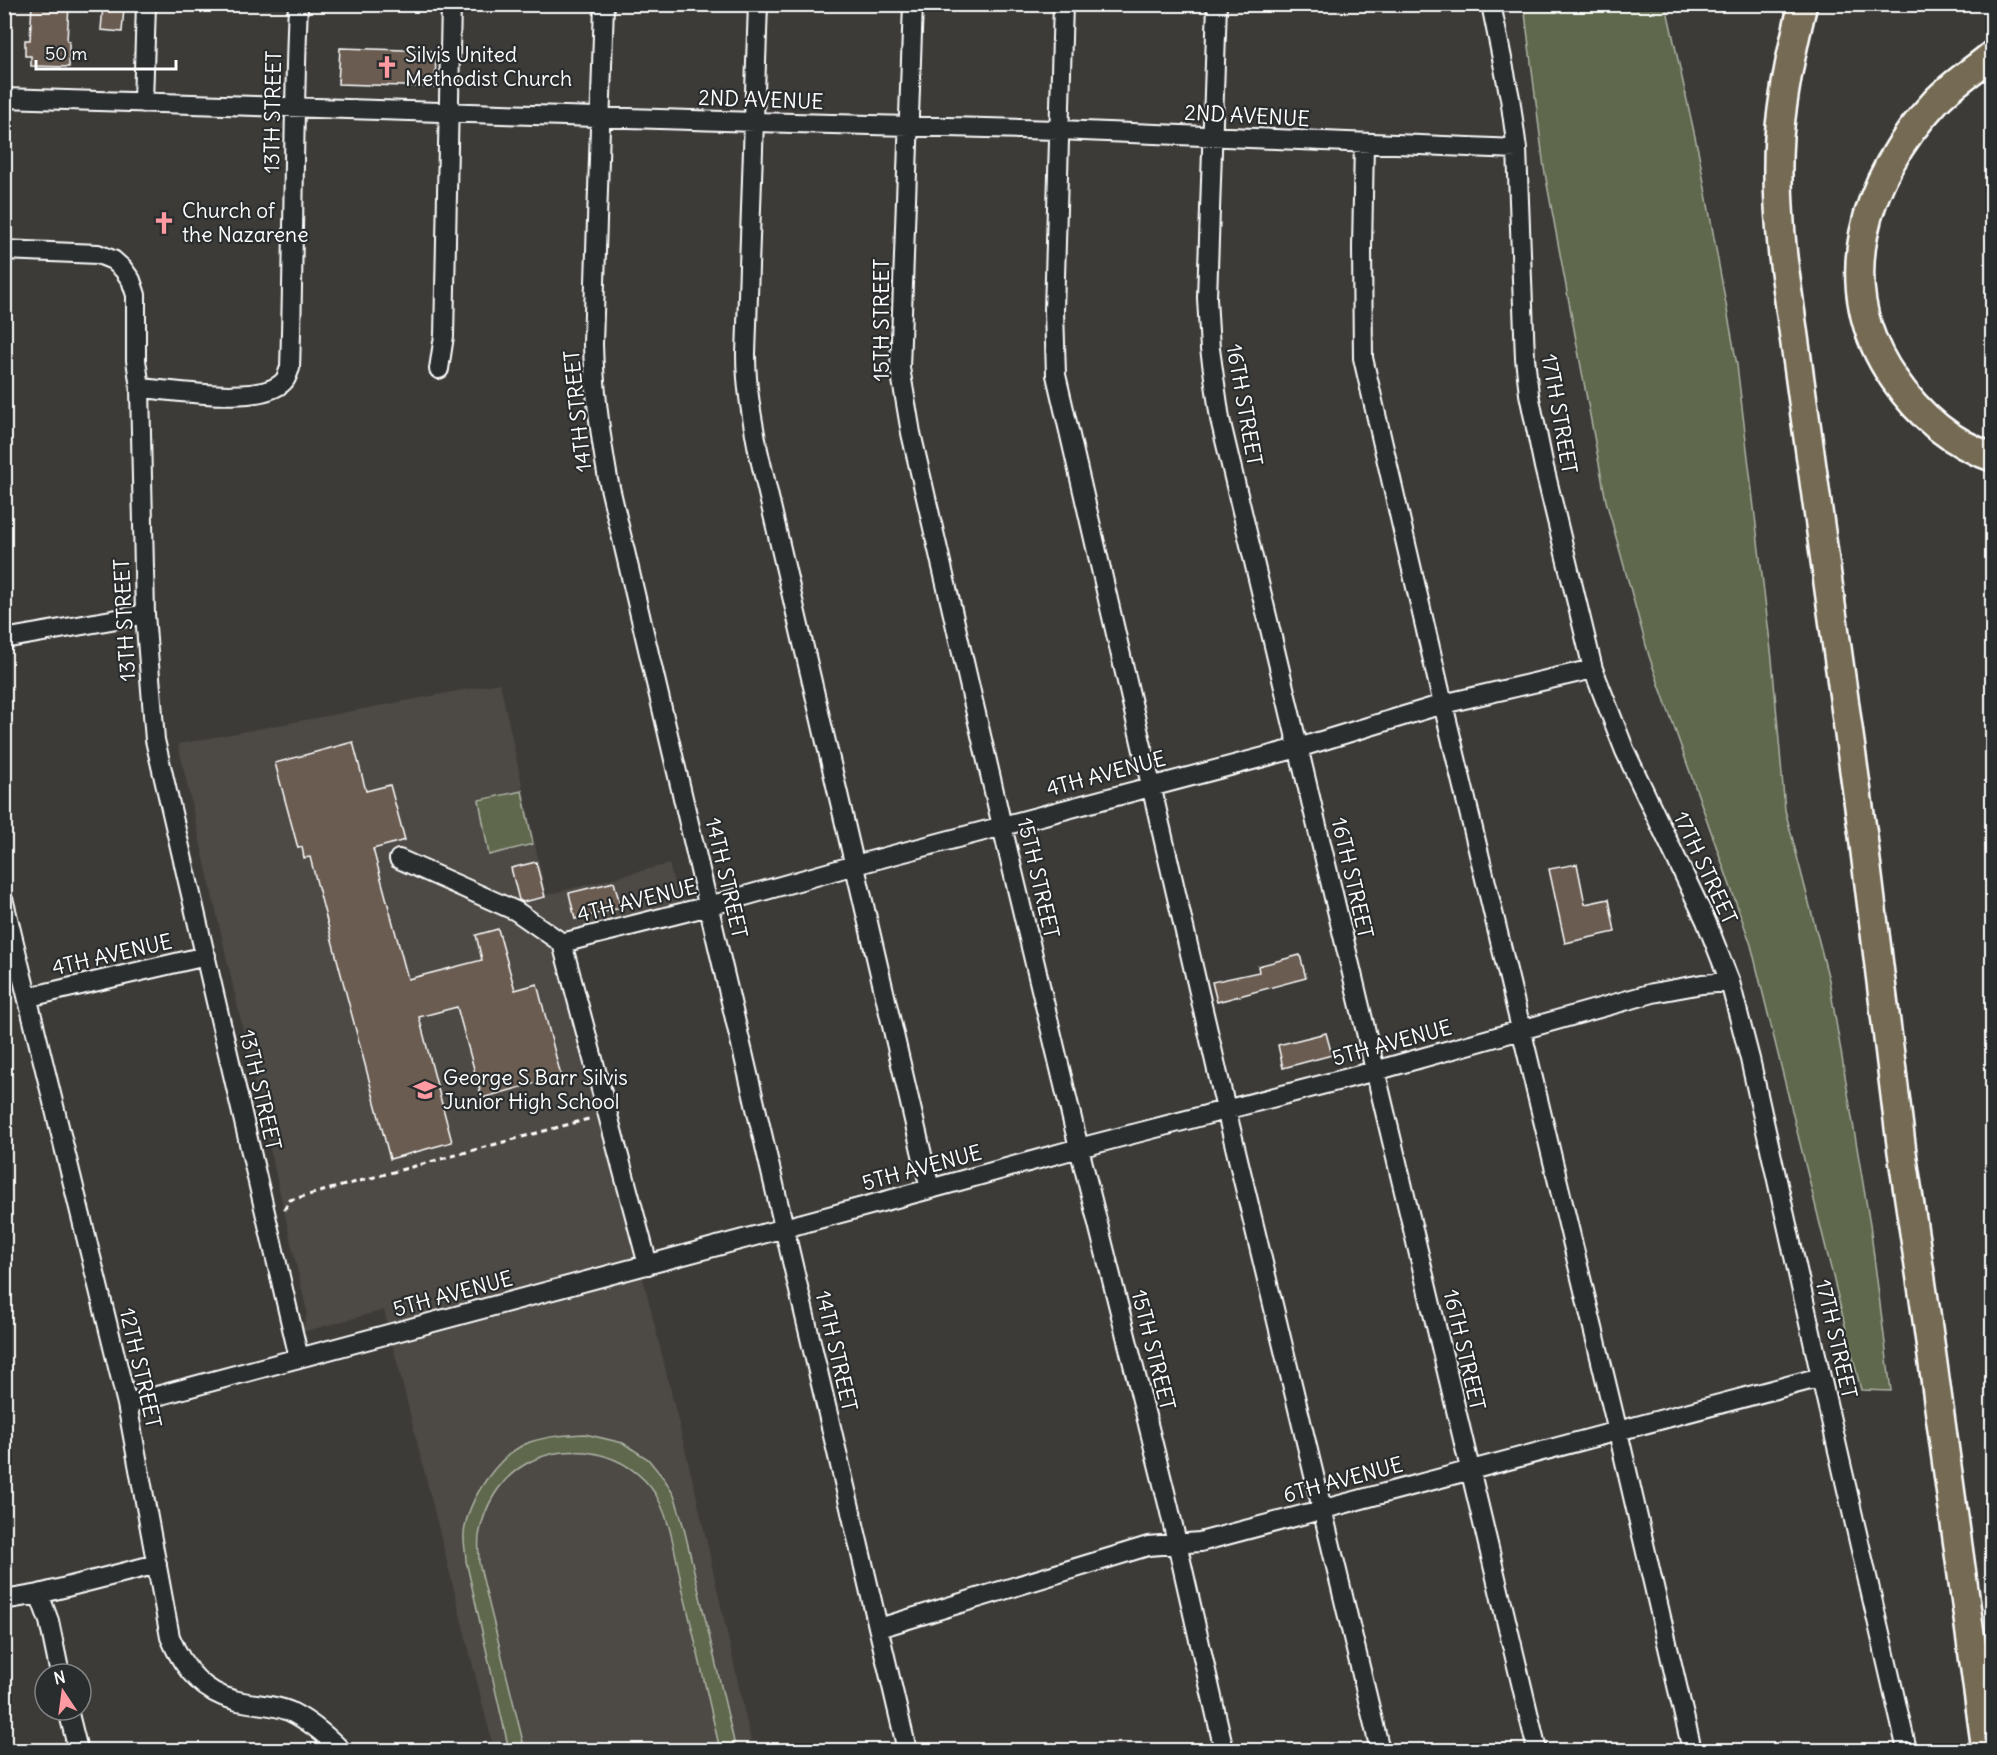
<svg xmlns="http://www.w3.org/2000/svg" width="1997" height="1755" font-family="Delius,sans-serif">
	<rect width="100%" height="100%" fill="#3d3b38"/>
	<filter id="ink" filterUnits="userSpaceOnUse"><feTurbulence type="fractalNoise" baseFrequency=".0167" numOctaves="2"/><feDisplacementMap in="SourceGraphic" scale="12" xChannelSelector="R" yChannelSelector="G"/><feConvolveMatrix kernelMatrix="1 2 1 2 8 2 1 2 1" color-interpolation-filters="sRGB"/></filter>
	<g filter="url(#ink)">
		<!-- built -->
		<path fill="#4e4944" d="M 500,683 L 546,895 L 669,864 L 680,905 L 553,938 L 634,1241 L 697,1498 L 753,1750 L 494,1750 L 384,1310 L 303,1332 L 307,1312 L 178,744 Z"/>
		<!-- green -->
		<path fill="#5e684e" stroke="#aeb4a6" stroke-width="1.5" d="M 1524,5 L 1666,5 L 1699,155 L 1737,365 L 1772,659 L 1785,810 L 1829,980 L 1870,1225 L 1891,1391 L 1861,1390 L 1751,945 L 1649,656 L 1606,501 L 1544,168 Z
			M 522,791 L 533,844 L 489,855 L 479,800 Z
			M 585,1434 L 623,1443 L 648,1459 L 665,1480 L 675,1497 L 684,1528 L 736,1750 L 720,1750 C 708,1697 696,1644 683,1591 C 676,1560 672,1523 656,1495 C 629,1451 567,1439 524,1465 C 499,1480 484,1507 479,1536 C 478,1544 479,1554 479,1563 L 525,1750 L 509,1750 L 466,1561 C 466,1552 463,1542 464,1533 C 468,1499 498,1454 530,1442 C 548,1436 566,1435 585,1434 Z"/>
		<!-- building -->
		<path fill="#6a5b51" stroke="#fff" stroke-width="1.5" d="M 32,4 L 69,5 L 67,41 L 69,41 L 69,67 L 31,66 L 31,56 L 25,56 L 25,40 L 30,40 Z
			M 103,6 L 124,8 L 122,32 L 101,30 Z
			M 340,48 L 436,51 L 435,87 L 338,84 Z
			M 353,742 L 366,791 L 390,785 L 405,840 L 373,849 L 408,979 L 482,960 L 476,935 L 498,929 L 515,990 L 537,984 L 561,1076 L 482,1098 L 457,1007 L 419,1017 L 452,1142 L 390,1159 L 310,857 L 304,858 L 302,847 L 298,848 L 275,763 Z
			M 536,862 L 545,897 L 523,902 L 519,900 L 511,868 Z
			M 1577,864 L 1585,904 L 1609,899 L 1615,932 L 1565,943 L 1549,869 Z
			M 614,882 L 621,908 L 575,919 L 569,893 Z
			M 1300,955 L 1306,978 L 1217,1002 L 1212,982 L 1259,972 L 1258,966 Z
			M 1326,1033 L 1332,1055 L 1283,1068 L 1278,1045 Z"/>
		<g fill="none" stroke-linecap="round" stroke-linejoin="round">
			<!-- minor casing -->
			<g stroke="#fff" stroke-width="22">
				<path id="minor" d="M 604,4 L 593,344 C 594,390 600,434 608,479 L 907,1750
					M 758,4 L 746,354 C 746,387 752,418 758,450 L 930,1189
					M 913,4 L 900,368 L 911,433 L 1002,826 L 1079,1148 L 1169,1508 L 1224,1750
					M 1063,4 L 1054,311 L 1056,375 L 1226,1109 L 1380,1750
					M 1217,4 L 1207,298 L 1210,349 L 1220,419 L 1537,1750
					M 1491,4 L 1510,98 L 1517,149 L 1525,358 L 1529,394 L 1544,467 L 1593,669 L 1625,751 L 1706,921 L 1730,982 L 1750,1059 L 1821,1377 L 1907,1750
					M 4,98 L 755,122 L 1059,130 L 1517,149
					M 143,103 L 146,4
					M 1364,143 L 1362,248 L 1363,358 L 1443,704 L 1618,1432 L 1692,1750
					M 4,250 L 98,254 L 113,260 L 123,269 L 131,280 L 136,295 L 136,360 L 140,388 L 145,614 L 155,740 L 299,1358
					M 439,369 L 444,336 L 451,4
					M 140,388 C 172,390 262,406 284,381 C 287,378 288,372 290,368 C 294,247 293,126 298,4
					M 4,639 L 145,614
					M 399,859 L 516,911 L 562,943 L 648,1265
					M 4,902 L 127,1404 L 170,1637 C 182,1666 202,1692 234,1700 C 252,1705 272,1704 289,1711 C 308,1720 326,1735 341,1750
					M 562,943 L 709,906 L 855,865 L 1298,748 L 1443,704 L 1593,669
					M 29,997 L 206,956
					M 127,1404 L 930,1189 L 1079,1148 L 1375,1071 L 1653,993 L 1702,984 L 1730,982
					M 39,1594 L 49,1621 L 60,1674
					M 4,1600 L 39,1594 L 157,1564
					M 879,1628 L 1148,1546 L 1200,1542 L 1821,1377
					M 68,1710 L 78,1750"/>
			</g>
			<!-- highway casing -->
			<g stroke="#fff" stroke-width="32">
				<path id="highway" d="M 1803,4 C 1792,48 1783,91 1779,137 C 1776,177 1779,217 1783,257 L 1863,836 L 1902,1152 L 1926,1313 L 1986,1750
					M 1992,55 C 1974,70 1952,84 1936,101 C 1864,178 1829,286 1894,379 C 1918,414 1951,443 1992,457"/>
			</g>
			<!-- path -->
			<path stroke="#fff" stroke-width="3" stroke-dasharray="6 4.5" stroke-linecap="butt" d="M 284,1210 L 290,1200 L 592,1118"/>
			<!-- minor -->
			<use href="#minor" stroke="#2a2d2e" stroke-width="18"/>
			<!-- highway -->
			<use href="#highway" stroke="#756b52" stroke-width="27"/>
		</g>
	</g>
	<!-- icons -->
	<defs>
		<g id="church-bare" transform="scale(1.8)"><path d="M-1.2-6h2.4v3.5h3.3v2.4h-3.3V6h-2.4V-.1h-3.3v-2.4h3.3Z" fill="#ff9aa2" stroke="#2a2d2e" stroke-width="2.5" paint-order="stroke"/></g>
		<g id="school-bare" transform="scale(1.8)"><path d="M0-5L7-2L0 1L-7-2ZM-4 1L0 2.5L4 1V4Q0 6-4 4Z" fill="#ff9aa2" stroke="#2a2d2e" stroke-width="2.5" paint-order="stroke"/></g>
	</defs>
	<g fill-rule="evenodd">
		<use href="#church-bare" x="387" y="67"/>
		<use href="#church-bare" x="164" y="223"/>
		<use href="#school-bare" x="425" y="1090"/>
	</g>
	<g text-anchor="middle" stroke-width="4.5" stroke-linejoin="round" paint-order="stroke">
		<!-- poi labels -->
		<g font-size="21" fill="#fff" stroke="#2a2d2e" text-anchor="start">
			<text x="405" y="62">Silvis United<tspan x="405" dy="24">Methodist Church</tspan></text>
			<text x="182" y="218">Church of<tspan x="182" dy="24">the Nazarene</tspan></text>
			<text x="443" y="1085">George S Barr Silvis<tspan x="443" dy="24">Junior High School</tspan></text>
		</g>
		<!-- street labels -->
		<g font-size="21" fill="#fff" stroke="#2a2d2e">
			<text transform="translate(761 100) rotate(2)" y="7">2ND AVENUE</text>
			<text transform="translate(273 112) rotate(-89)" y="7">13TH STREET</text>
			<text transform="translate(1247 116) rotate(3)" y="7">2ND AVENUE</text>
			<text transform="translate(882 320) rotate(-90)" y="7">15TH STREET</text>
			<text transform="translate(1244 405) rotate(80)" y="7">16TH STREET</text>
			<text transform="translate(578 411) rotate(-96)" y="7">14TH STREET</text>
			<text transform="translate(1559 414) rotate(80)" y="7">17TH STREET</text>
			<text transform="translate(125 620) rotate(-93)" y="7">13TH STREET</text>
			<text transform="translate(1106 774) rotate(-15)" y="7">4TH AVENUE</text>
			<text transform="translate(1705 868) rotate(65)" y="7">17TH STREET</text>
			<text transform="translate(726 878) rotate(77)" y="7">14TH STREET</text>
			<text transform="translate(1038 878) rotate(77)" y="7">15TH STREET</text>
			<text transform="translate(1352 878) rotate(77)" y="7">16TH STREET</text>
			<text transform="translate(637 901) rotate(-14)" y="7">4TH AVENUE</text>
			<text transform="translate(112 955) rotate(-13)" y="7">4TH AVENUE</text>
			<text transform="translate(1392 1043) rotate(-15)" y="7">5TH AVENUE</text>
			<text transform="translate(260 1090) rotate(77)" y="7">13TH STREET</text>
			<text transform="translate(922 1168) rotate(-15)" y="7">5TH AVENUE</text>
			<text transform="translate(453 1294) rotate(-15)" y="7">5TH AVENUE</text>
			<text transform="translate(1836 1339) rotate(77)" y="7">17TH STREET</text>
			<text transform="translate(1153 1350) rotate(76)" y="7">15TH STREET</text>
			<text transform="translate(1464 1350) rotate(77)" y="7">16TH STREET</text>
			<text transform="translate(836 1351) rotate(77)" y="7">14TH STREET</text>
			<text transform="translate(140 1368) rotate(77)" y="7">12TH STREET</text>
			<text transform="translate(1343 1480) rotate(-15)" y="7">6TH AVENUE</text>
		</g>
	</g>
	<!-- margin -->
	<rect width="1997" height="1755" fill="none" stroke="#2a2d2e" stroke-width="24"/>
	<rect x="12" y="12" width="1973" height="1731" fill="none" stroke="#fff" stroke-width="2" filter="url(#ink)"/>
	<!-- north arrow -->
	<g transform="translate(63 1692) rotate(347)"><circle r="28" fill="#2a2d2e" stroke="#7f8182" stroke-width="1.5"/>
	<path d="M0-4.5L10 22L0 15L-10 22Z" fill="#ff9aa2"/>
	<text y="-9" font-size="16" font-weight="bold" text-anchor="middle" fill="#ffffff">N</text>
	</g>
	<!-- scale -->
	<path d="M36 60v9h140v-9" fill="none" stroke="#ffffff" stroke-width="3"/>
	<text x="45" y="60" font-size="18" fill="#ffffff" stroke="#2a2d2e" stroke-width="4.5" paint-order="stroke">50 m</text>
</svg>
